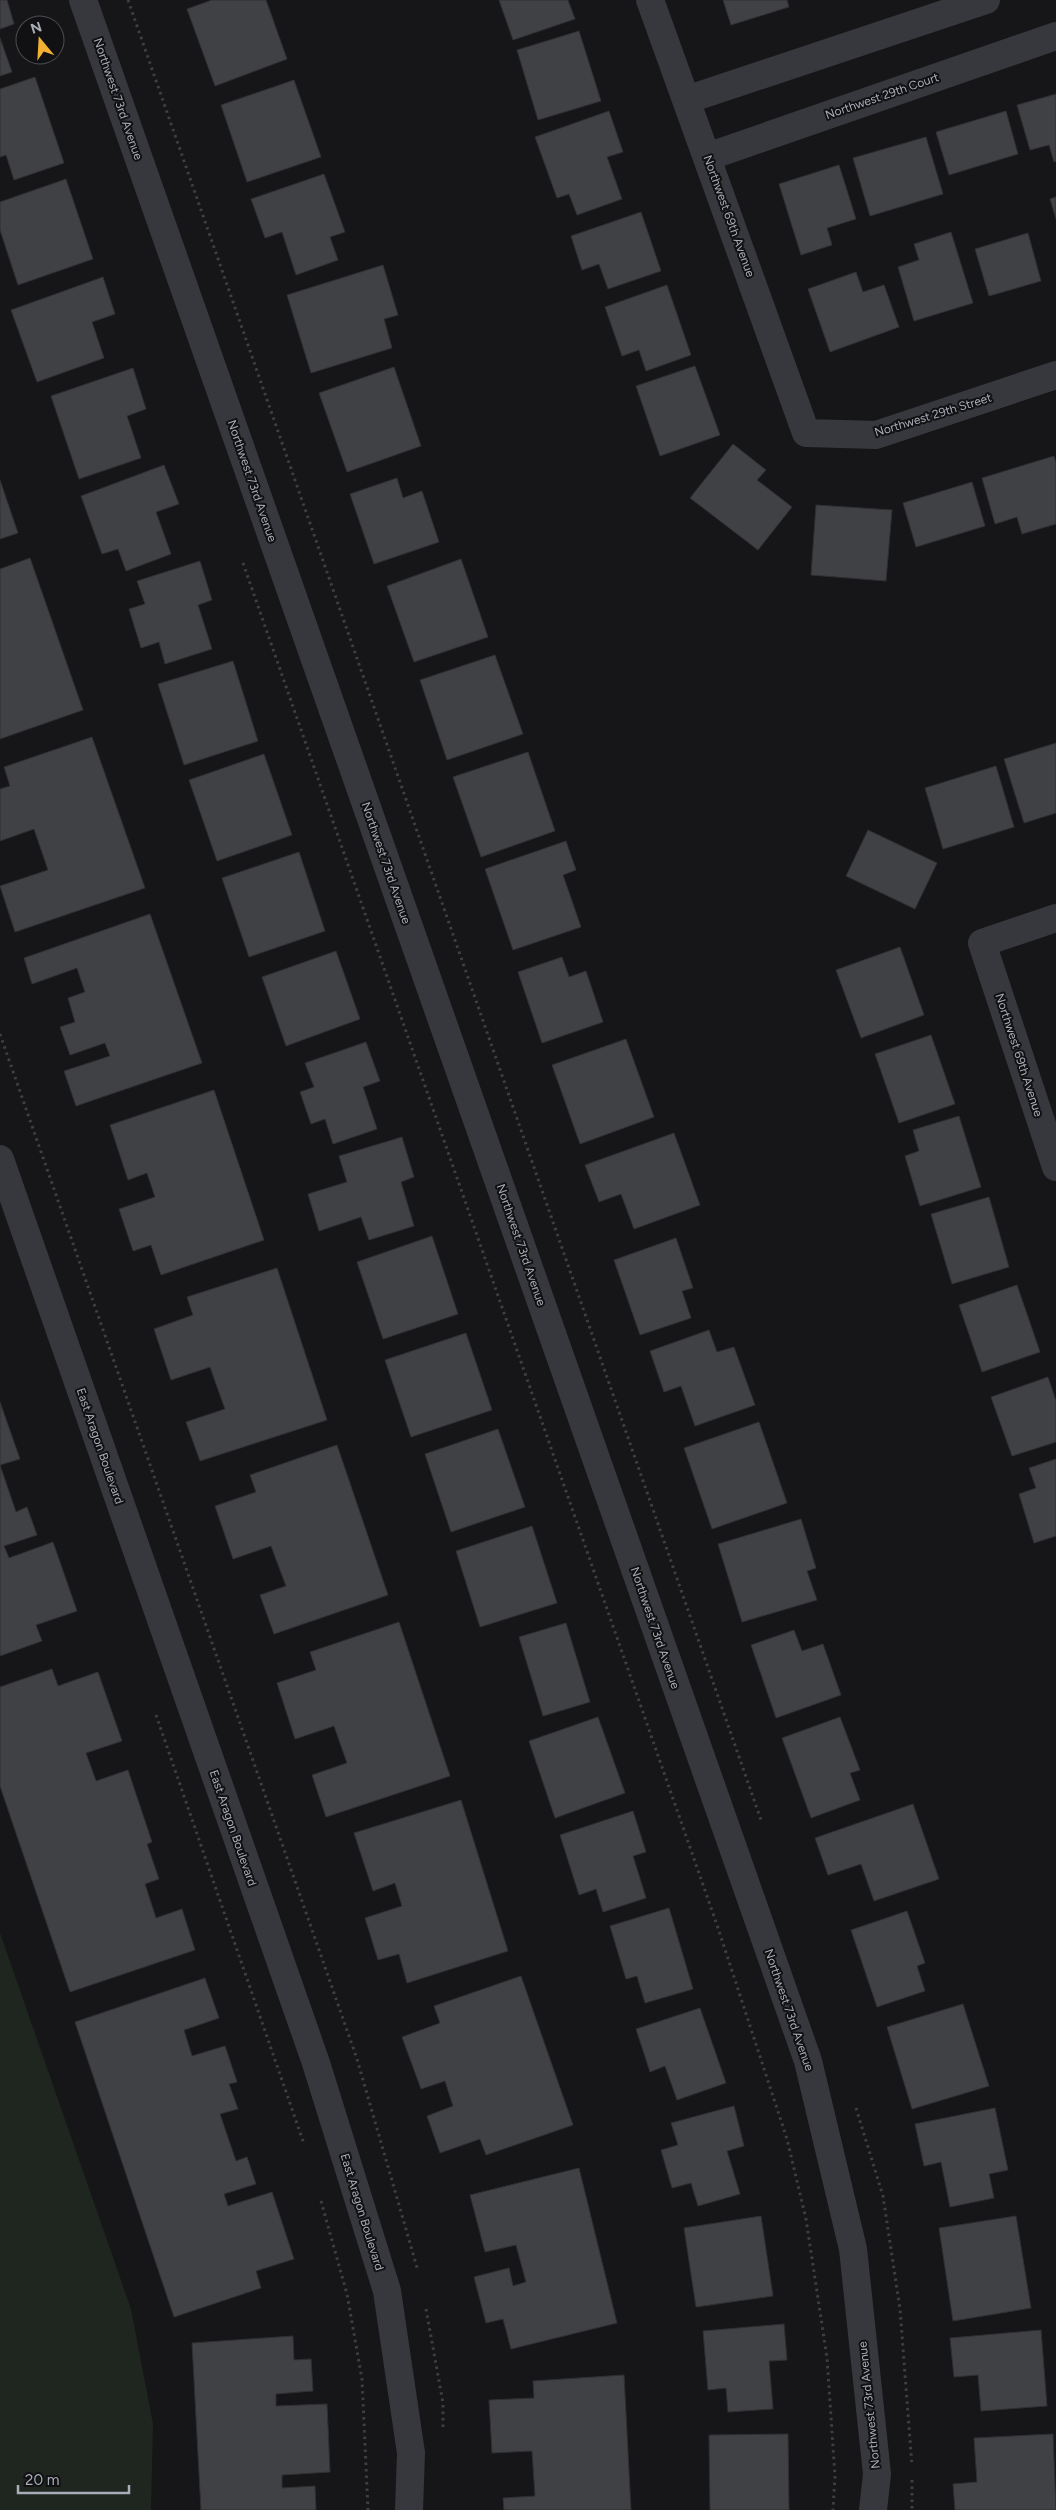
<svg xmlns="http://www.w3.org/2000/svg" width="1056" height="2510" font-family="Figtree,sans-serif">
	<rect width="100%" height="100%" fill="#161618"/>
	<!-- green -->
	<path fill="#1e261f" d="M 0,1933 L 131,2309 L 153,2424 L 151,2510 L 0,2510 Z"/>
	<!-- building -->
	<path fill="#404145" stroke="#303034" d="M 0,0 L 7,0 L 14,24 L 0,29 Z
		M 212,0 L 266,0 L 287,59 L 215,86 L 187,9 Z
		M 499,0 L 568,0 L 575,19 L 513,40 Z
		M 723,0 L 787,0 L 789,7 L 731,25 Z
		M 579,31 L 601,101 L 538,120 L 517,50 Z
		M 0,38 L 12,72 L 0,76 Z
		M 35,77 L 64,163 L 14,180 L 6,155 L 0,157 L 0,89 Z
		M 294,80 L 321,157 L 247,182 L 221,105 Z
		M 1056,94 L 1056,161 L 1054,162 L 1049,145 L 1030,150 L 1017,105 Z
		M 609,111 L 623,152 L 607,157 L 622,199 L 577,215 L 569,194 L 557,198 L 535,137 Z
		M 1006,111 L 1018,154 L 949,175 L 936,132 Z
		M 926,137 L 943,194 L 870,216 L 853,158 Z
		M 839,165 L 856,219 L 827,228 L 832,245 L 801,255 L 779,184 Z
		M 324,174 L 345,232 L 330,237 L 338,260 L 296,275 L 282,232 L 265,238 L 251,199 Z
		M 66,179 L 93,259 L 18,285 L 0,230 L 0,202 Z
		M 1056,197 L 1056,219 L 1050,199 Z
		M 641,212 L 661,271 L 608,289 L 599,264 L 582,270 L 571,236 Z
		M 951,232 L 973,303 L 914,321 L 898,267 L 919,260 L 914,244 Z
		M 1028,233 L 1041,281 L 989,296 L 975,249 Z
		M 383,265 L 398,315 L 384,319 L 392,348 L 311,373 L 287,295 Z
		M 856,272 L 863,292 L 884,285 L 899,327 L 830,352 L 808,289 Z
		M 103,277 L 115,314 L 92,322 L 104,358 L 37,382 L 11,310 Z
		M 667,285 L 691,355 L 646,371 L 639,350 L 622,356 L 605,307 Z
		M 695,366 L 720,435 L 660,456 L 636,386 Z
		M 394,367 L 421,446 L 347,472 L 319,393 Z
		M 133,368 L 146,409 L 127,416 L 141,458 L 79,479 L 51,396 Z
		M 733,444 L 766,470 L 757,480 L 792,507 L 758,550 L 690,498 Z
		M 1054,456 L 1056,463 L 1056,524 L 1022,534 L 1017,517 L 995,524 L 982,478 Z
		M 164,465 L 179,504 L 156,512 L 171,554 L 126,571 L 118,549 L 102,554 L 81,496 Z
		M 397,478 L 403,498 L 422,491 L 439,542 L 374,564 L 350,494 Z
		M 0,480 L 18,533 L 0,539 Z
		M 972,482 L 985,526 L 916,547 L 903,503 Z
		M 816,505 L 892,510 L 886,581 L 811,575 Z
		M 30,558 L 83,710 L 0,739 L 0,569 Z
		M 461,559 L 488,637 L 414,662 L 387,586 Z
		M 200,561 L 212,600 L 198,605 L 212,649 L 165,664 L 159,642 L 141,648 L 129,609 L 145,604 L 137,581 Z
		M 495,655 L 523,734 L 447,760 L 420,680 Z
		M 233,661 L 258,741 L 184,765 L 158,684 Z
		M 92,737 L 145,888 L 15,932 L 0,886 L 48,870 L 34,829 L 0,841 L 0,789 L 10,786 L 4,767 Z
		M 1056,743 L 1056,813 L 1024,823 L 1004,759 Z
		M 528,752 L 555,831 L 481,857 L 453,777 Z
		M 264,754 L 292,835 L 217,861 L 189,780 Z
		M 996,766 L 1014,827 L 943,849 L 925,788 Z
		M 868,830 L 937,863 L 915,909 L 846,876 Z
		M 566,841 L 576,870 L 563,875 L 581,927 L 513,950 L 485,869 Z
		M 299,852 L 325,931 L 249,957 L 222,878 Z
		M 150,914 L 202,1063 L 76,1106 L 64,1071 L 110,1056 L 105,1043 L 70,1055 L 60,1027 L 75,1022 L 68,998 L 85,992 L 77,968 L 32,984 L 24,958 Z
		M 900,947 L 924,1015 L 861,1038 L 836,970 Z
		M 336,951 L 360,1019 L 286,1046 L 262,977 Z
		M 562,957 L 569,977 L 586,971 L 603,1022 L 542,1043 L 518,972 Z
		M 931,1035 L 955,1104 L 899,1123 L 875,1054 Z
		M 626,1039 L 654,1117 L 580,1144 L 552,1065 Z
		M 366,1042 L 380,1081 L 363,1087 L 377,1129 L 333,1144 L 325,1119 L 311,1124 L 300,1092 L 314,1087 L 305,1063 Z
		M 214,1090 L 264,1240 L 161,1275 L 151,1245 L 133,1251 L 119,1209 L 155,1197 L 147,1173 L 128,1180 L 110,1125 Z
		M 959,1116 L 981,1187 L 920,1206 L 905,1156 L 919,1151 L 913,1130 Z
		M 674,1133 L 700,1205 L 634,1229 L 621,1194 L 599,1202 L 585,1165 Z
		M 402,1137 L 414,1177 L 401,1182 L 414,1226 L 369,1240 L 361,1217 L 319,1231 L 308,1194 L 347,1182 L 339,1156 Z
		M 989,1197 L 1009,1267 L 952,1284 L 931,1214 Z
		M 432,1236 L 458,1314 L 383,1339 L 357,1262 Z
		M 676,1238 L 693,1288 L 682,1291 L 691,1318 L 640,1335 L 614,1260 Z
		M 277,1268 L 327,1420 L 200,1461 L 186,1422 L 225,1409 L 210,1367 L 171,1380 L 154,1329 L 193,1315 L 187,1297 Z
		M 1017,1285 L 1040,1352 L 982,1372 L 959,1305 Z
		M 709,1330 L 717,1352 L 734,1347 L 755,1405 L 695,1426 L 681,1386 L 664,1392 L 650,1351 Z
		M 466,1333 L 492,1410 L 411,1437 L 385,1360 Z
		M 1048,1377 L 1056,1401 L 1056,1442 L 1012,1456 L 991,1397 Z
		M 0,1402 L 20,1459 L 0,1465 L 16,1512 L 27,1507 L 37,1535 L 4,1546 L 9,1558 L 53,1542 L 77,1611 L 36,1625 L 42,1641 L 0,1656 Z
		M 759,1422 L 787,1503 L 712,1529 L 684,1448 Z
		M 498,1429 L 525,1507 L 451,1532 L 425,1454 Z
		M 337,1445 L 388,1595 L 274,1634 L 260,1595 L 286,1586 L 271,1546 L 233,1559 L 215,1506 L 256,1492 L 250,1475 Z
		M 1056,1459 L 1056,1536 L 1034,1543 L 1019,1494 L 1036,1488 L 1029,1468 Z
		M 801,1519 L 816,1568 L 807,1571 L 817,1600 L 742,1622 L 718,1544 Z
		M 532,1526 L 557,1603 L 480,1627 L 456,1551 Z
		M 399,1622 L 450,1776 L 326,1817 L 312,1775 L 347,1763 L 334,1726 L 295,1739 L 277,1683 L 316,1670 L 310,1652 Z
		M 566,1623 L 590,1702 L 543,1716 L 519,1637 Z
		M 794,1630 L 802,1651 L 823,1644 L 841,1695 L 776,1718 L 751,1645 Z
		M 52,1669 L 58,1686 L 98,1672 L 122,1741 L 86,1753 L 96,1781 L 128,1770 L 152,1842 L 147,1844 L 159,1879 L 145,1884 L 156,1918 L 182,1909 L 195,1950 L 70,1992 L 0,1786 L 0,1687 Z
		M 598,1717 L 625,1793 L 555,1818 L 529,1741 Z
		M 840,1717 L 860,1770 L 850,1773 L 860,1800 L 811,1818 L 782,1738 Z
		M 461,1800 L 508,1951 L 407,1983 L 399,1954 L 378,1960 L 365,1918 L 402,1906 L 395,1883 L 373,1891 L 354,1833 Z
		M 913,1804 L 939,1879 L 874,1901 L 861,1864 L 828,1875 L 815,1838 Z
		M 633,1811 L 646,1852 L 633,1856 L 646,1898 L 603,1912 L 596,1889 L 579,1895 L 560,1835 Z
		M 669,1908 L 693,1989 L 645,2003 L 637,1976 L 626,1979 L 610,1926 Z
		M 907,1911 L 925,1963 L 917,1966 L 925,1991 L 877,2007 L 851,1930 Z
		M 521,1976 L 573,2125 L 486,2155 L 480,2139 L 440,2153 L 427,2116 L 453,2106 L 445,2081 L 421,2089 L 402,2037 L 440,2023 L 434,2006 Z
		M 205,1978 L 219,2018 L 184,2030 L 192,2056 L 225,2046 L 237,2082 L 229,2084 L 238,2109 L 220,2114 L 236,2161 L 247,2157 L 256,2184 L 224,2194 L 228,2206 L 272,2192 L 294,2259 L 256,2271 L 261,2288 L 174,2317 L 75,2022 Z
		M 963,2004 L 989,2086 L 912,2109 L 887,2027 Z
		M 700,2008 L 726,2083 L 677,2100 L 665,2066 L 650,2072 L 636,2029 Z
		M 734,2106 L 744,2146 L 727,2151 L 740,2194 L 698,2206 L 691,2183 L 672,2188 L 661,2150 L 678,2145 L 671,2123 Z
		M 995,2108 L 1008,2170 L 989,2174 L 994,2198 L 950,2207 L 941,2162 L 924,2166 L 915,2124 Z
		M 579,2168 L 617,2323 L 511,2349 L 503,2319 L 486,2323 L 474,2277 L 509,2268 L 513,2286 L 526,2282 L 516,2245 L 485,2252 L 470,2195 Z
		M 761,2216 L 773,2296 L 696,2307 L 684,2228 Z
		M 1016,2216 L 1031,2308 L 953,2321 L 939,2228 Z
		M 784,2324 L 787,2360 L 769,2361 L 773,2409 L 728,2412 L 726,2388 L 708,2390 L 703,2331 Z
		M 1041,2330 L 1047,2406 L 981,2411 L 978,2375 L 954,2377 L 950,2338 Z
		M 293,2336 L 294,2360 L 311,2359 L 313,2391 L 276,2394 L 276,2406 L 327,2404 L 330,2472 L 282,2475 L 282,2488 L 315,2486 L 316,2510 L 201,2510 L 192,2343 Z
		M 624,2375 L 631,2510 L 504,2510 L 503,2498 L 535,2496 L 532,2451 L 492,2453 L 489,2400 L 534,2398 L 533,2381 Z
		M 788,2434 L 789,2510 L 710,2510 L 709,2435 Z
		M 1053,2434 L 1056,2510 L 955,2510 L 953,2484 L 977,2482 L 974,2438 Z"/>
	<g fill="none" stroke-linecap="round" stroke-linejoin="round">
		<!-- path -->
		<path stroke="#3d3f44" stroke-width="3" stroke-dasharray="2.5 4" stroke-linecap="butt" d="M 128,0 L 761,1820
			M 243,563 L 717,1925 L 787,2139 L 806,2219 L 827,2358 L 835,2476 L 833,2510
			M 0,1034 L 357,2059 L 418,2271
			M 156,1715 L 304,2144
			M 856,2108 L 883,2196 L 900,2309 L 912,2466
			M 321,2201 L 347,2294 L 362,2379 L 368,2510
			M 426,2309 L 443,2403 L 443,2427
			M 912,2480 L 912,2510"/>
		<!-- minor -->
		<path stroke="#37383d" stroke-width="28" d="M 83,0 L 808,2061 L 853,2249 L 877,2474 L 873,2510
			M 650,0 L 806,433 L 876,435 L 1056,375
			M 686,100 L 986,0
			M 707,157 L 1056,36
			M 1056,918 L 982,943 L 1056,1167
			M 0,1159 L 316,2063 L 387,2291 L 411,2453 L 409,2510"/>
	</g>
	<g text-anchor="middle" stroke-width="4" stroke-linejoin="round" paint-order="stroke">
		<!-- street labels -->
		<g font-size="12" fill="#a8adb8" stroke="#111113">
			<text transform="translate(882 96) rotate(-19)" y="4">Northwest 29th Court</text>
			<text transform="translate(118 99) rotate(71)" y="4">Northwest 73rd Avenue</text>
			<text transform="translate(729 216) rotate(70)" y="4">Northwest 69th Avenue</text>
			<text transform="translate(933 415) rotate(-17)" y="4">Northwest 29th Street</text>
			<text transform="translate(252 481) rotate(71)" y="4">Northwest 73rd Avenue</text>
			<text transform="translate(386 863) rotate(71)" y="4">Northwest 73rd Avenue</text>
			<text transform="translate(1019 1055) rotate(72)" y="4">Northwest 69th Avenue</text>
			<text transform="translate(521 1245) rotate(71)" y="4">Northwest 73rd Avenue</text>
			<text transform="translate(100 1446) rotate(71)" y="4">East Aragon Boulevard</text>
			<text transform="translate(655 1628) rotate(71)" y="4">Northwest 73rd Avenue</text>
			<text transform="translate(233 1828) rotate(71)" y="4">East Aragon Boulevard</text>
			<text transform="translate(789 2010) rotate(71)" y="4">Northwest 73rd Avenue</text>
			<text transform="translate(362 2212) rotate(73)" y="4">East Aragon Boulevard</text>
			<text transform="translate(869 2405) rotate(-96)" y="4">Northwest 73rd Avenue</text>
		</g>
	</g>
	<!-- north arrow -->
	<g transform="translate(40 40) rotate(342)"><circle r="24" fill="#111113" stroke="#4d4f55"/>
	<path d="M0-4L9 19L0 12L-9 19Z" fill="#f2b134"/>
	<text y="-8" font-size="14" font-weight="bold" text-anchor="middle" fill="#a8adb8">N</text>
	</g>
	<!-- scale -->
	<path d="M18 2485v8h111v-8" fill="none" stroke="#a8adb8" stroke-width="2.5"/>
	<text x="25" y="2485" font-size="15" fill="#a8adb8" stroke="#111113" stroke-width="4" paint-order="stroke">20 m</text>
</svg>
